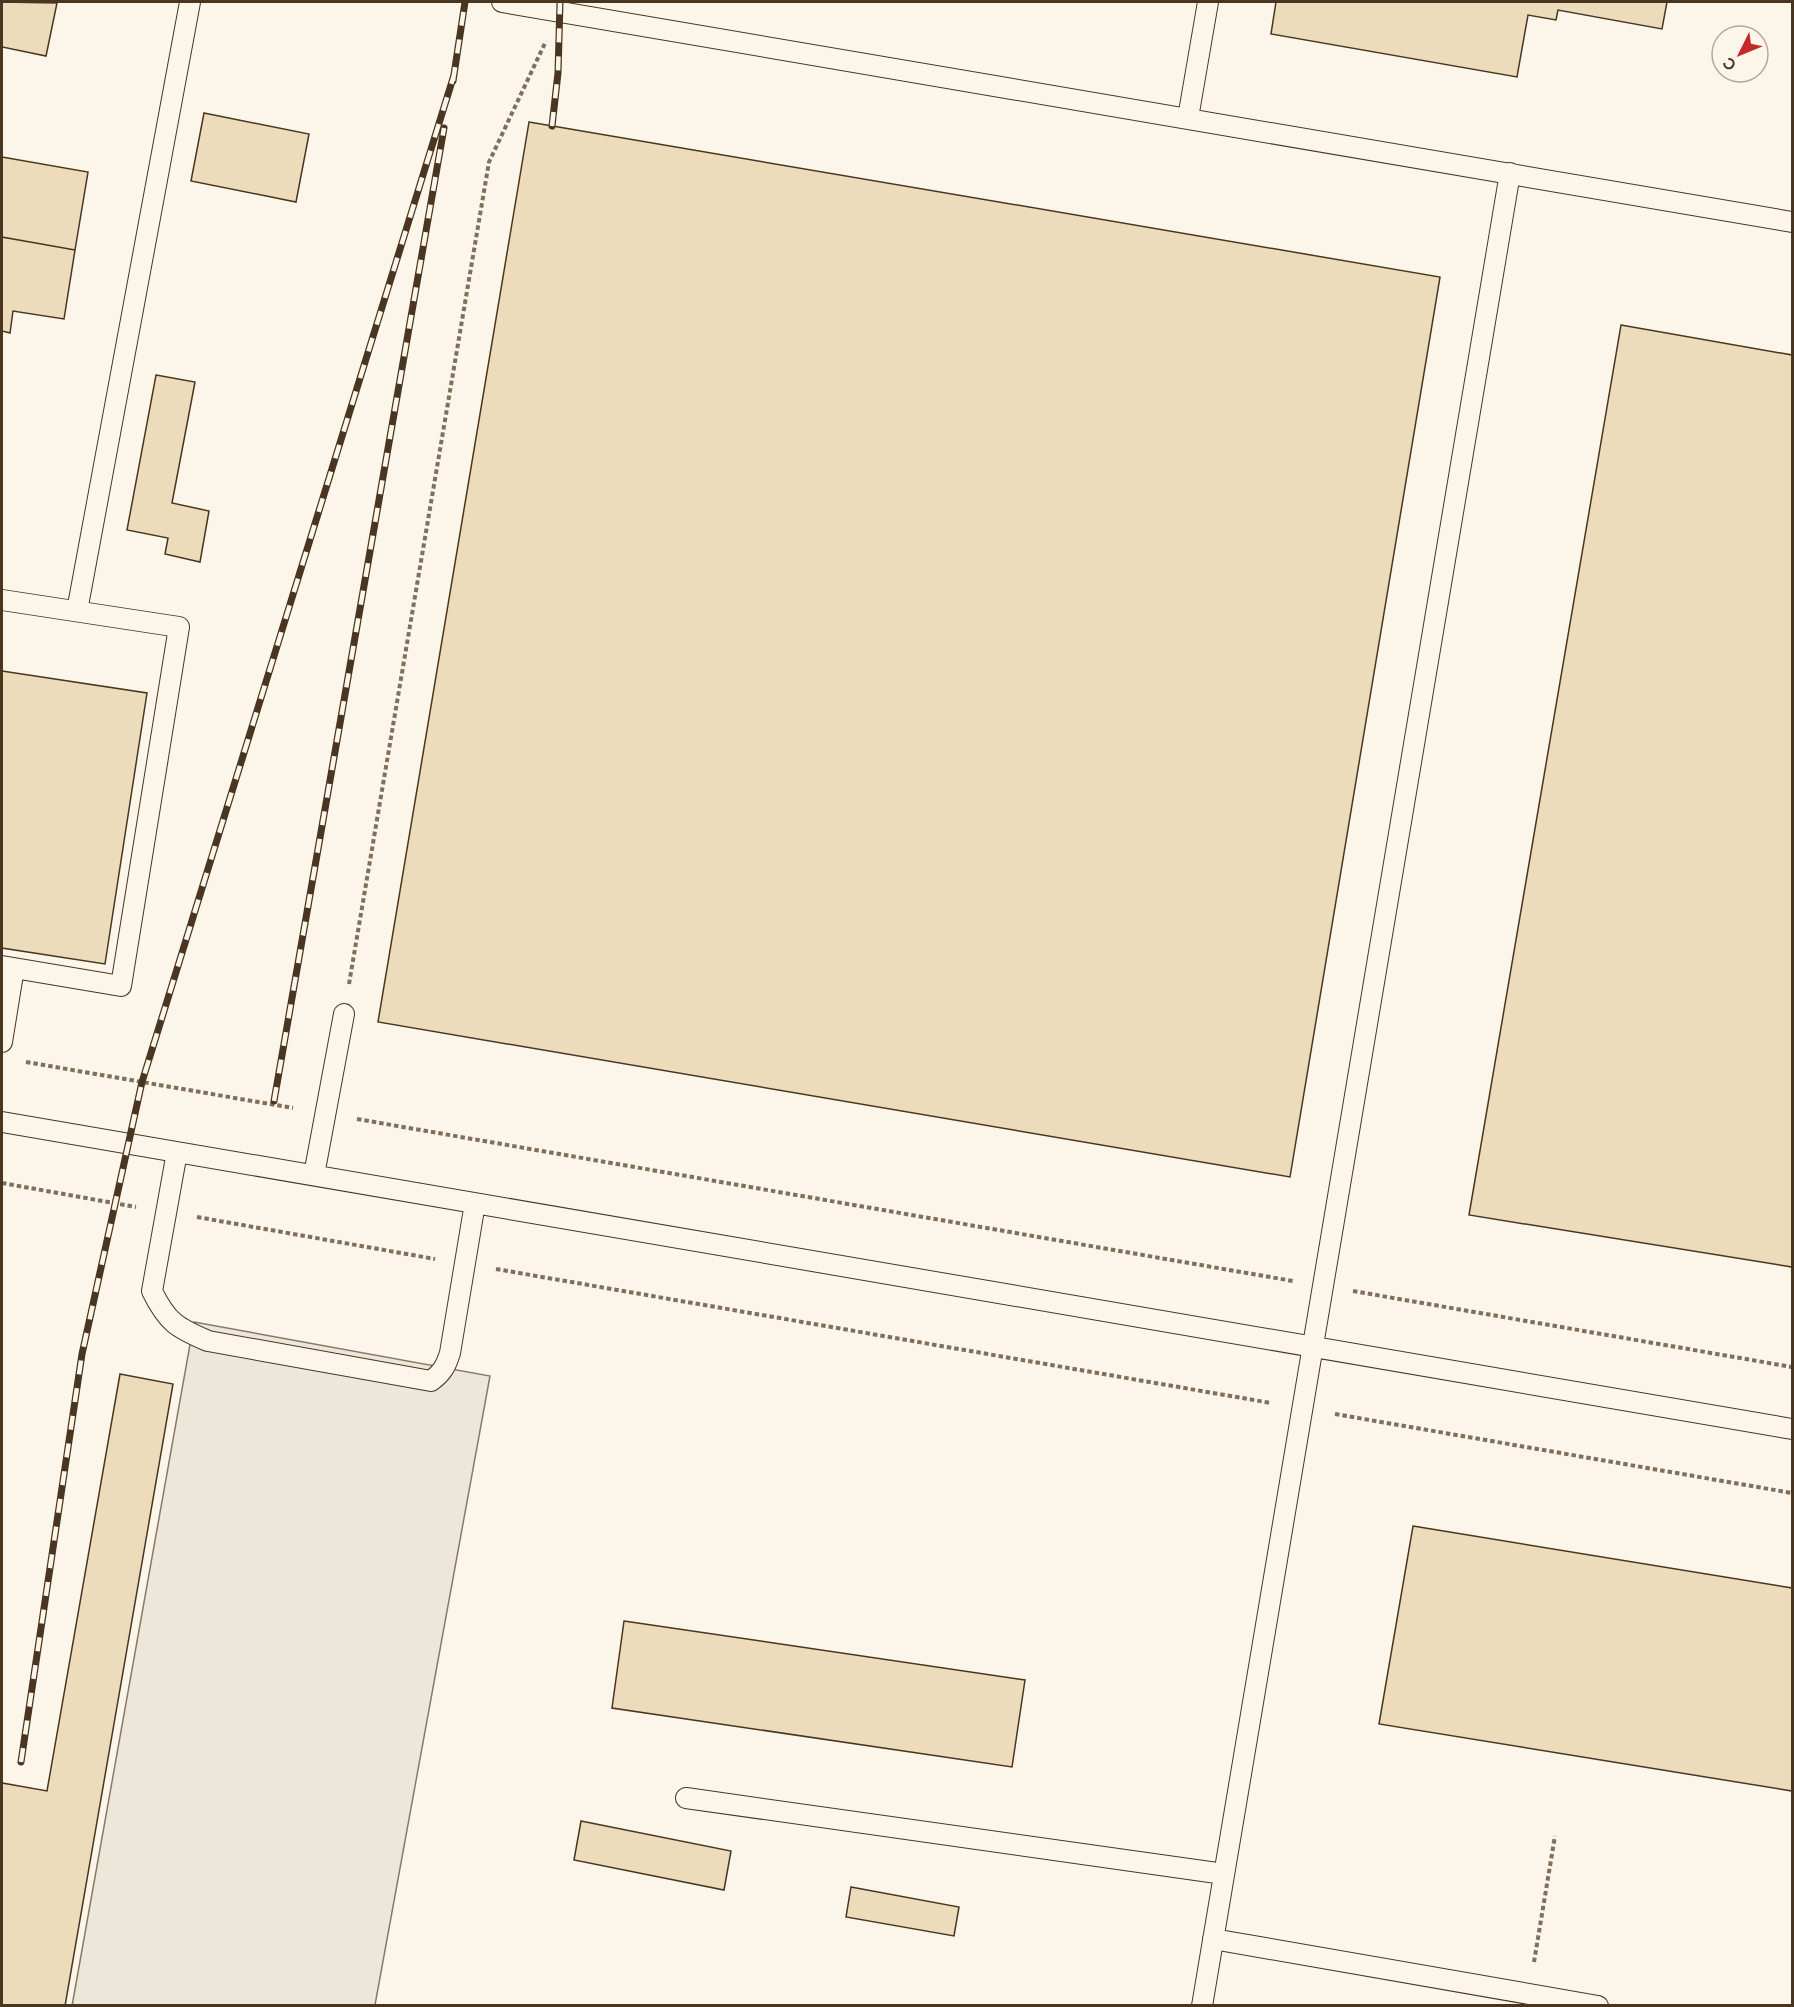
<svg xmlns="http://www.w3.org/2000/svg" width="1794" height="2007" font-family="Raleway,sans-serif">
	<rect width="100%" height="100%" fill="#fbf6e9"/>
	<!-- parking -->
	<path fill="#ede7d9" stroke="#887966" stroke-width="1.5" d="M 194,1322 L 490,1376 L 375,2005 L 72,2006 Z"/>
	<!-- building -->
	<path fill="#ecdcbc" stroke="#4a3520" stroke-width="1.5" d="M 2,2 L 57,3 L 46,56 L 2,47 Z
		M 1276,2 L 1667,2 L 1662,29 L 1558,10 L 1556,20 L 1528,15 L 1517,77 L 1271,34 Z
		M 204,113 L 309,134 L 296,202 L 191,181 Z
		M 529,122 L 1440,277 L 1290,1177 L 378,1022 Z
		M 2,157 L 88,172 L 75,250 L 2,237 Z
		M 2,237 L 75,250 L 64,319 L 13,311 L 10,333 L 2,331 Z
		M 1621,325 L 1792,355 L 1792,1267 L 1469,1215 Z
		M 156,375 L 195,382 L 172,503 L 209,511 L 200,562 L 165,554 L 168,538 L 127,530 Z
		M 2,671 L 147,693 L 105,964 L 2,948 Z
		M 120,1374 L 173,1384 L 65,2006 L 2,2006 L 2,1783 L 47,1791 Z
		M 1413,1526 L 1792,1588 L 1792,1791 L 1379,1724 Z
		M 624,1621 L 1025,1680 L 1012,1767 L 612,1708 Z
		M 581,1821 L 731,1851 L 724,1890 L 574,1860 Z
		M 851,1887 L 959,1907 L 954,1936 L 846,1917 Z"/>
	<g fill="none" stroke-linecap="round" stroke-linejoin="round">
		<!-- lane casing -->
		<g stroke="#4a3520" stroke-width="22">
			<path id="lane" d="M 502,2 L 1792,222
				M 1188,118 L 1208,2
				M 2,600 L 179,627 L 121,986 L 2,966
				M 77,611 L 190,2
				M 2,1042 L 14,968
				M 2,1122 L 1792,1429
				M 177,1152 L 152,1291 C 167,1322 177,1328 208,1341 L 431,1381 C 442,1373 446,1366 450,1353 L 475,1203
				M 314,1175 L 344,1014
				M 686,1798 L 1224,1874
				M 1213,1939 L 1598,2006
				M 1202,2006 L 1510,173"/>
		</g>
		<!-- path -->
		<path stroke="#7f6f5c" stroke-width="4" stroke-dasharray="4.5 3" stroke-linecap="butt" d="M 349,984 L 489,162 L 546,41
			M 26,1062 L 293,1108
			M 357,1119 L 1293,1281
			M 2,1183 L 136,1207
			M 197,1217 L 435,1259
			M 496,1269 L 1271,1403
			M 1353,1291 L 1792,1367
			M 1335,1414 L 1792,1493
			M 1534,1962 L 1555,1836"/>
		<!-- lane -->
		<use href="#lane" stroke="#fbf6e9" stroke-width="20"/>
		<!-- rail casing -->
		<g stroke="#4a3520" stroke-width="7">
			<path id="rail" d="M 453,81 L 465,2
				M 552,126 L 558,73 L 560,2
				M 274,1101 L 444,128
				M 21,1762 L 82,1354 L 142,1082 L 454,75"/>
		</g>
		<!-- rail -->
		<use href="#rail" stroke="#fbf6e9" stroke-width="4.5" stroke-dasharray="14" stroke-linecap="butt"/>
	</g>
	<!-- border -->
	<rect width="1794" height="2007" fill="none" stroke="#4a3520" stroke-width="6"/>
	<!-- north arrow -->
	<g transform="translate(1740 54) rotate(227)"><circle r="28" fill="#fbf6e9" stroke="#b4a999" stroke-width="1.5"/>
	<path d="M0-4.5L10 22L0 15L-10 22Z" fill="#c62828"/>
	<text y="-9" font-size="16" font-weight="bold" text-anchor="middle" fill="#4a3520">С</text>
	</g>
</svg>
